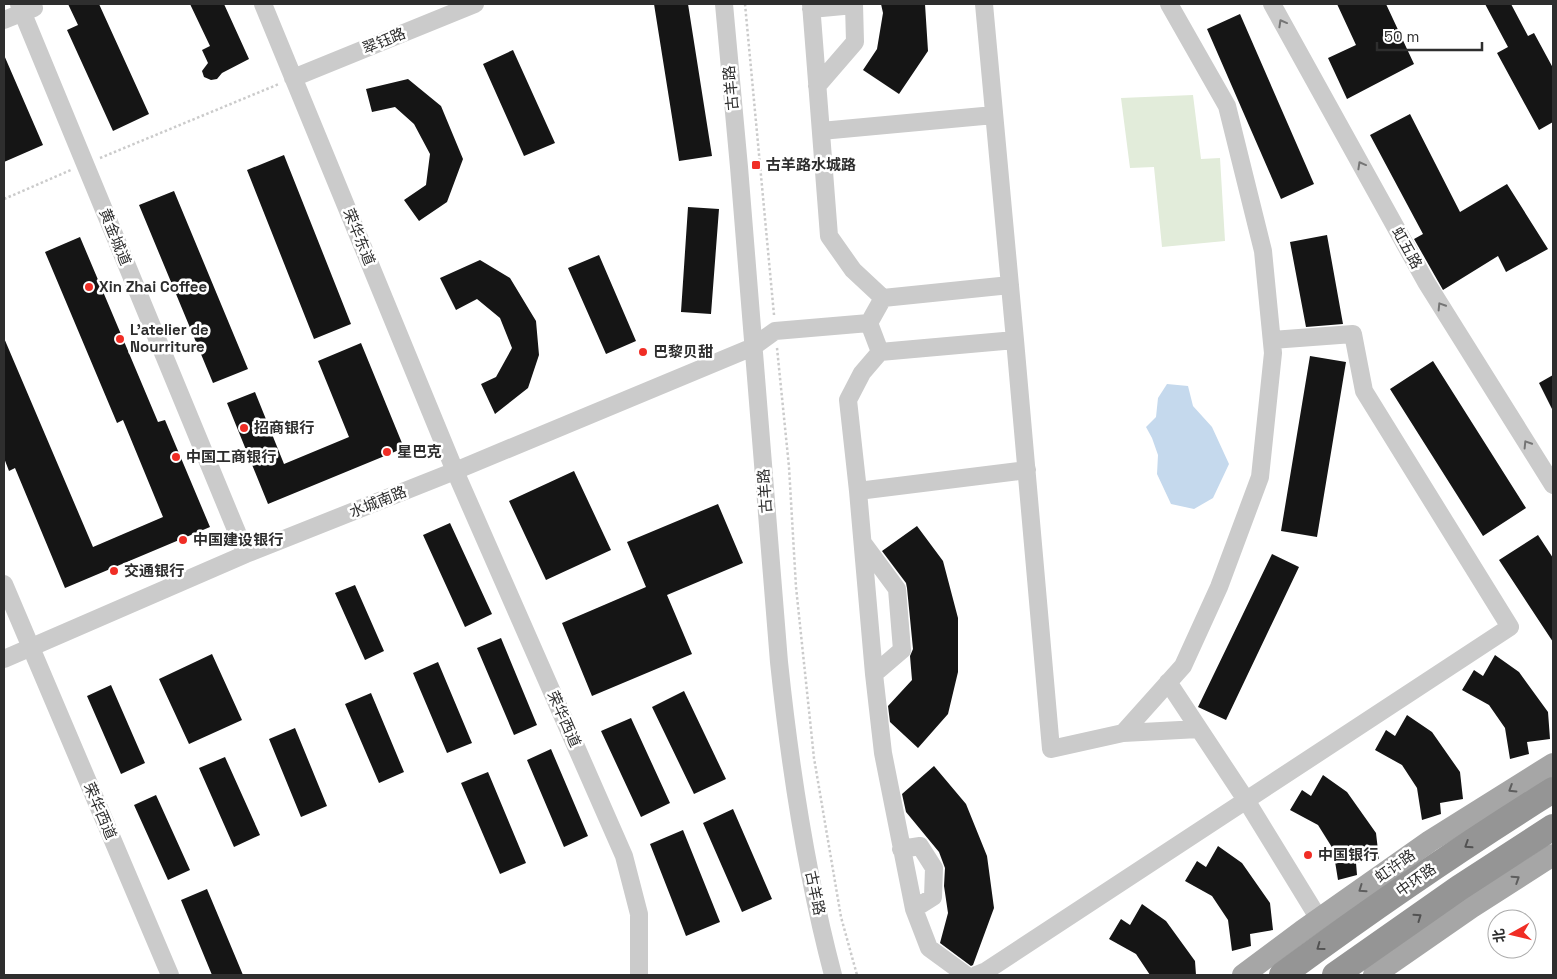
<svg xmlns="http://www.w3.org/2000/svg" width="1557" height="979" font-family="'Space Grotesk','Noto Sans SC',sans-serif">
	<rect width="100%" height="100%" fill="#fff"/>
	<!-- green -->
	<path fill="#e2ecda" d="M 1193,95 L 1201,159 L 1220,158 L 1225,241 L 1162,247 L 1154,167 L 1130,168 L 1121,98 Z"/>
	<!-- water -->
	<path fill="#c5d9ed" d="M 1167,384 L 1188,386 L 1193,406 L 1212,427 L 1229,464 L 1213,498 L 1194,509 L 1171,504 L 1157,474 L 1158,455 L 1152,438 L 1146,427 L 1156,417 L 1158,398 Z"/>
	<!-- building -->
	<path fill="#151515" d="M 68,4 L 99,4 L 149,114 L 113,131 L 67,30 L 78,25 Z
		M 190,4 L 224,4 L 249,59 L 222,73 L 217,79 L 211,80 L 204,77 L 202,71 L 208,63 L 202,50 L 210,46 Z
		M 654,4 L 688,4 L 712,156 L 679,161 Z
		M 881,4 L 925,4 L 928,51 L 899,94 L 863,70 L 877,49 L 883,13 Z
		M 1337,4 L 1386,4 L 1414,64 L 1347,99 L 1328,58 L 1356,45 Z
		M 1485,4 L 1511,4 L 1528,36 L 1534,33 L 1553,68 L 1553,122 L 1539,130 L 1497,53 L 1508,47 Z
		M 1240,14 L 1314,184 L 1281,199 L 1207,29 Z
		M 513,50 L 555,143 L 524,156 L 483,64 Z
		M 4,55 L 43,145 L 4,162 Z
		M 408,79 L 441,106 L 463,159 L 447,202 L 419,221 L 404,200 L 426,185 L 430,154 L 414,124 L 395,107 L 372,112 L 366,89 Z
		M 1410,114 L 1460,212 L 1507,184 L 1548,249 L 1506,272 L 1498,256 L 1443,290 L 1414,239 L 1423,234 L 1370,135 Z
		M 284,155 L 351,324 L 314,339 L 247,170 Z
		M 174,191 L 248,369 L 213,383 L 139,205 Z
		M 688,207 L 719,209 L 711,314 L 681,312 Z
		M 1327,235 L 1343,324 L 1306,327 L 1290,242 Z
		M 80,237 L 158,422 L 165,420 L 210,527 L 65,588 L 15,468 L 9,471 L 4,458 L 4,338 L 93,547 L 163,517 L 123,420 L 117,423 L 45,252 Z
		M 599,255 L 636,341 L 606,354 L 568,268 Z
		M 480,260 L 510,278 L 536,321 L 539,355 L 528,388 L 495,414 L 481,384 L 496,377 L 512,348 L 500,318 L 477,299 L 456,310 L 440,278 Z
		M 361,343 L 404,448 L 268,504 L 227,403 L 255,392 L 284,464 L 349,437 L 318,361 Z
		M 1310,356 L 1346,362 L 1317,537 L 1281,531 Z
		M 1433,361 L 1526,508 L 1483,536 L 1390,389 Z
		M 1553,375 L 1553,411 L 1539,383 Z
		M 574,471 L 611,550 L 546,580 L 509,501 Z
		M 718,504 L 743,563 L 667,595 L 692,654 L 592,696 L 562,623 L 646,587 L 627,542 Z
		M 450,523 L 492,614 L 465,627 L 423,535 Z
		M 917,526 L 943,561 L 958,618 L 958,672 L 948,714 L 918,748 L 890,722 L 888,706 L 912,680 L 910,656 L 913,649 L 907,588 L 906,583 L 882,551 Z
		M 1538,535 L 1553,558 L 1553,642 L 1499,560 Z
		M 1272,554 L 1299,567 L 1226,720 L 1198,707 Z
		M 355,585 L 384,651 L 365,660 L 335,593 Z
		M 501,638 L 537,725 L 514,735 L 477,648 Z
		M 212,654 L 242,720 L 189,744 L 159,679 Z
		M 1495,655 L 1519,672 L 1548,712 L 1550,739 L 1527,742 L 1529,754 L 1510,759 L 1505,728 L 1489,705 L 1462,690 L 1474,670 L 1483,676 Z
		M 438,662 L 472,743 L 447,753 L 413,673 Z
		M 111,685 L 145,763 L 121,774 L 87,696 Z
		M 684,691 L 726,779 L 694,794 L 652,707 Z
		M 371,693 L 404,772 L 379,783 L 345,704 Z
		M 1407,715 L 1432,732 L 1460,772 L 1463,799 L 1440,803 L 1441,814 L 1422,820 L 1417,788 L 1402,765 L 1375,750 L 1386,730 L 1395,736 Z
		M 631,718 L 670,803 L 641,817 L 601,731 Z
		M 295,728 L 327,806 L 301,817 L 269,739 Z
		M 551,749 L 588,836 L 564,847 L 527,760 Z
		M 225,757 L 260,835 L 234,847 L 199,768 Z
		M 934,766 L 966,804 L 987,856 L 994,908 L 973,965 L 971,966 L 940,943 L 948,913 L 944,886 L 945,868 L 939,852 L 906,812 L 902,794 Z
		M 488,772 L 526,863 L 500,874 L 461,783 Z
		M 1323,775 L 1347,792 L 1376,833 L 1379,859 L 1356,863 L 1357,875 L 1338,880 L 1333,849 L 1318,825 L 1290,810 L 1302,790 L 1311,796 Z
		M 156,795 L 190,870 L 168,880 L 134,805 Z
		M 733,809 L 772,899 L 742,912 L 703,823 Z
		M 683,830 L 720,922 L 686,936 L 650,844 Z
		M 1218,846 L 1242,863 L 1270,903 L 1273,930 L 1250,934 L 1251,946 L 1232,951 L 1228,920 L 1212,896 L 1185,881 L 1197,861 L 1206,867 Z
		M 207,889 L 243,975 L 212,975 L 181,900 Z
		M 1142,904 L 1166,921 L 1195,961 L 1196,975 L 1150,975 L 1136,954 L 1109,939 L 1121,919 L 1130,925 Z"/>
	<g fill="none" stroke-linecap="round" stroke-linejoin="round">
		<!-- path -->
		<path stroke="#cbcbcb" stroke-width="2.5" stroke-dasharray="2.5 2.5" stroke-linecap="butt" d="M 745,4 L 774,315
			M 100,158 L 279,84
			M 4,199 L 71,170
			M 777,348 L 789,467 L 796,587 L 814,758 L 841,917 L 857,975"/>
		<!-- minor -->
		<path stroke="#cbcbcb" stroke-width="18" d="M 19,4 L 246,554
			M 263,4 L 455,471 L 624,856 L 639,914 L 639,975
			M 724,4 L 739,167 L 779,662 C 790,767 806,873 833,975
			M 811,4 L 829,236 L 853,270 L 883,298
			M 984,4 L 1015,340
			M 1272,4 L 1426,282 L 1553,485
			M 811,9 L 854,5
			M 4,20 L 34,8
			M 293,78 L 475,4
			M 817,86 L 855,42 L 854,4
			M 821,131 L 994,115
			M 869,323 L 883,298 L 1010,285
			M 880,352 L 862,373 L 848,400 L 858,491 L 874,674 L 883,753 L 914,909 L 929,948 L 966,975
			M 858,491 L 1027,470
			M 863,543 L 897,589 L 902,650 L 874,674
			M 4,584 L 170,975
			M 4,659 L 246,554 L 455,471 L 753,347 L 775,331 L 869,323 L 880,352 L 1015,340 L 1051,749 L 1123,733 L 1183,666 L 1219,587 L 1260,477 L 1273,353 L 1263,251 L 1227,106 L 1169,4
			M 1168,682 L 1246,800 L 1319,919
			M 1123,733 L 1199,729
			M 901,849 L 920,846 L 934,868 L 933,897 L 914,909
			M 976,975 L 986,971 L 1510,627 L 1364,391 L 1353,334 L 1272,340"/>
		<!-- major -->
		<path stroke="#a6a6a6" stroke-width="22" d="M 1243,975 L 1302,931 L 1430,841 L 1553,764
			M 1374,975 L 1472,907 L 1553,855"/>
		<!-- highway -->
		<path stroke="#959595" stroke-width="26" d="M 1282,975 C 1370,910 1460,848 1553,790
			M 1335,975 L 1459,888 L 1553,827"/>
	</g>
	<!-- one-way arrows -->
	<defs><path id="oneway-chevron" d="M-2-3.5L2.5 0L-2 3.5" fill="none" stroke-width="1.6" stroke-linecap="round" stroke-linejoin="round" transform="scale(1.25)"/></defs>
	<g stroke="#757575">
		<use href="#oneway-chevron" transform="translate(1282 23) rotate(-119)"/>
		<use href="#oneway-chevron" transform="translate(1361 165) rotate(-119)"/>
		<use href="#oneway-chevron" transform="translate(1441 306) rotate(-122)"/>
		<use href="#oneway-chevron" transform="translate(1527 444) rotate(-122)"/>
	</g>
	<g stroke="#5e5e5e">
		<use href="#oneway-chevron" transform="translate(1512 789) rotate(148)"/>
		<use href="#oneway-chevron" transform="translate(1516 879) rotate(-33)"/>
		<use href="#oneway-chevron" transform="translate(1362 889) rotate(145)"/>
	</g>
	<g stroke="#525252">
		<use href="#oneway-chevron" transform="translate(1468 845) rotate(147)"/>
		<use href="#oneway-chevron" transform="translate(1418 917) rotate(-35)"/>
		<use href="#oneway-chevron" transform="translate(1320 947) rotate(144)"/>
	</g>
	<!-- markers -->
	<g fill="#f02d25" stroke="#fff" stroke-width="2">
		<rect x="751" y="160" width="10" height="10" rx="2.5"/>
		<circle cx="89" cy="287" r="5"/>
		<circle cx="120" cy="339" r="5"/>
		<circle cx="643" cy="352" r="5"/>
		<circle cx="244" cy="428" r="5"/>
		<circle cx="387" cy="452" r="5"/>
		<circle cx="176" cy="457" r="5"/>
		<circle cx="183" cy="540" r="5"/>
		<circle cx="114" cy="571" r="5"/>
		<circle cx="1308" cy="855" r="5"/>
	</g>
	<g text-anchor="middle" stroke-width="5" stroke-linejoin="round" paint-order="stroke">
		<!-- street labels -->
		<g font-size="15" fill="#2e2e2e" stroke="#fff">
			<text transform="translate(384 41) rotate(-22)" y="5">翠钰路</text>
			<text transform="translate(731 88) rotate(-95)" y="5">古羊路</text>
			<text transform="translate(115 237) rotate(68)" y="5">黄金城道</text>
			<text transform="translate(359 237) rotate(68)" y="5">荣华东道</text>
			<text transform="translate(1407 248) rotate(61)" y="5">虹五路</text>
			<text transform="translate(765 491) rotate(-94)" y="5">古羊路</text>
			<text transform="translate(378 502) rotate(-22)" y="5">水城南路</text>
			<text transform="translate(564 719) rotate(66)" y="5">荣华西道</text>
			<text transform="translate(100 811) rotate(67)" y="5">荣华西道</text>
			<text transform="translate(1395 866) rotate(-35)" y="5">虹许路</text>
			<text transform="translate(1416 880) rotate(-35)" y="5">中环路</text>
			<text transform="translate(815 893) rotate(78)" y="5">古羊路</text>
		</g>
		<!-- poi labels -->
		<g font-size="15" font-weight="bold" fill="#2e2e2e" stroke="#fff" text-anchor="start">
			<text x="766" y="170">古羊路水城路</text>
			<text x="99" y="292">Xin Zhai Coffee</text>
			<text x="130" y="335">L'atelier de<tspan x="130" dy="17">Nourriture</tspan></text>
			<text x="653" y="357">巴黎贝甜</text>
			<text x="254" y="433">招商银行</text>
			<text x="397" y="457">星巴克</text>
			<text x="186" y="462">中国工商银行</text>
			<text x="193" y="545">中国建设银行</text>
			<text x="124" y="576">交通银行</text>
			<text x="1318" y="860">中国银行</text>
		</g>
	</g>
	<!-- border -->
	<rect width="1557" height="979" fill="none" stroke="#2e2e2e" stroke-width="10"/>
	<!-- north arrow -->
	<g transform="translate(1512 934) rotate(262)"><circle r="24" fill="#ffffff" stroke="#ababab"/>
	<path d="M0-4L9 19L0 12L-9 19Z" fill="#f02d25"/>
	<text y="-8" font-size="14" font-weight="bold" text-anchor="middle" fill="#2e2e2e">北</text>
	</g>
	<!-- scale -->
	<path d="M1377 42v8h105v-8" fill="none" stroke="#2e2e2e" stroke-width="2.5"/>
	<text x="1384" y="42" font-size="15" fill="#2e2e2e" stroke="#ffffff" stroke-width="4" paint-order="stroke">50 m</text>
</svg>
